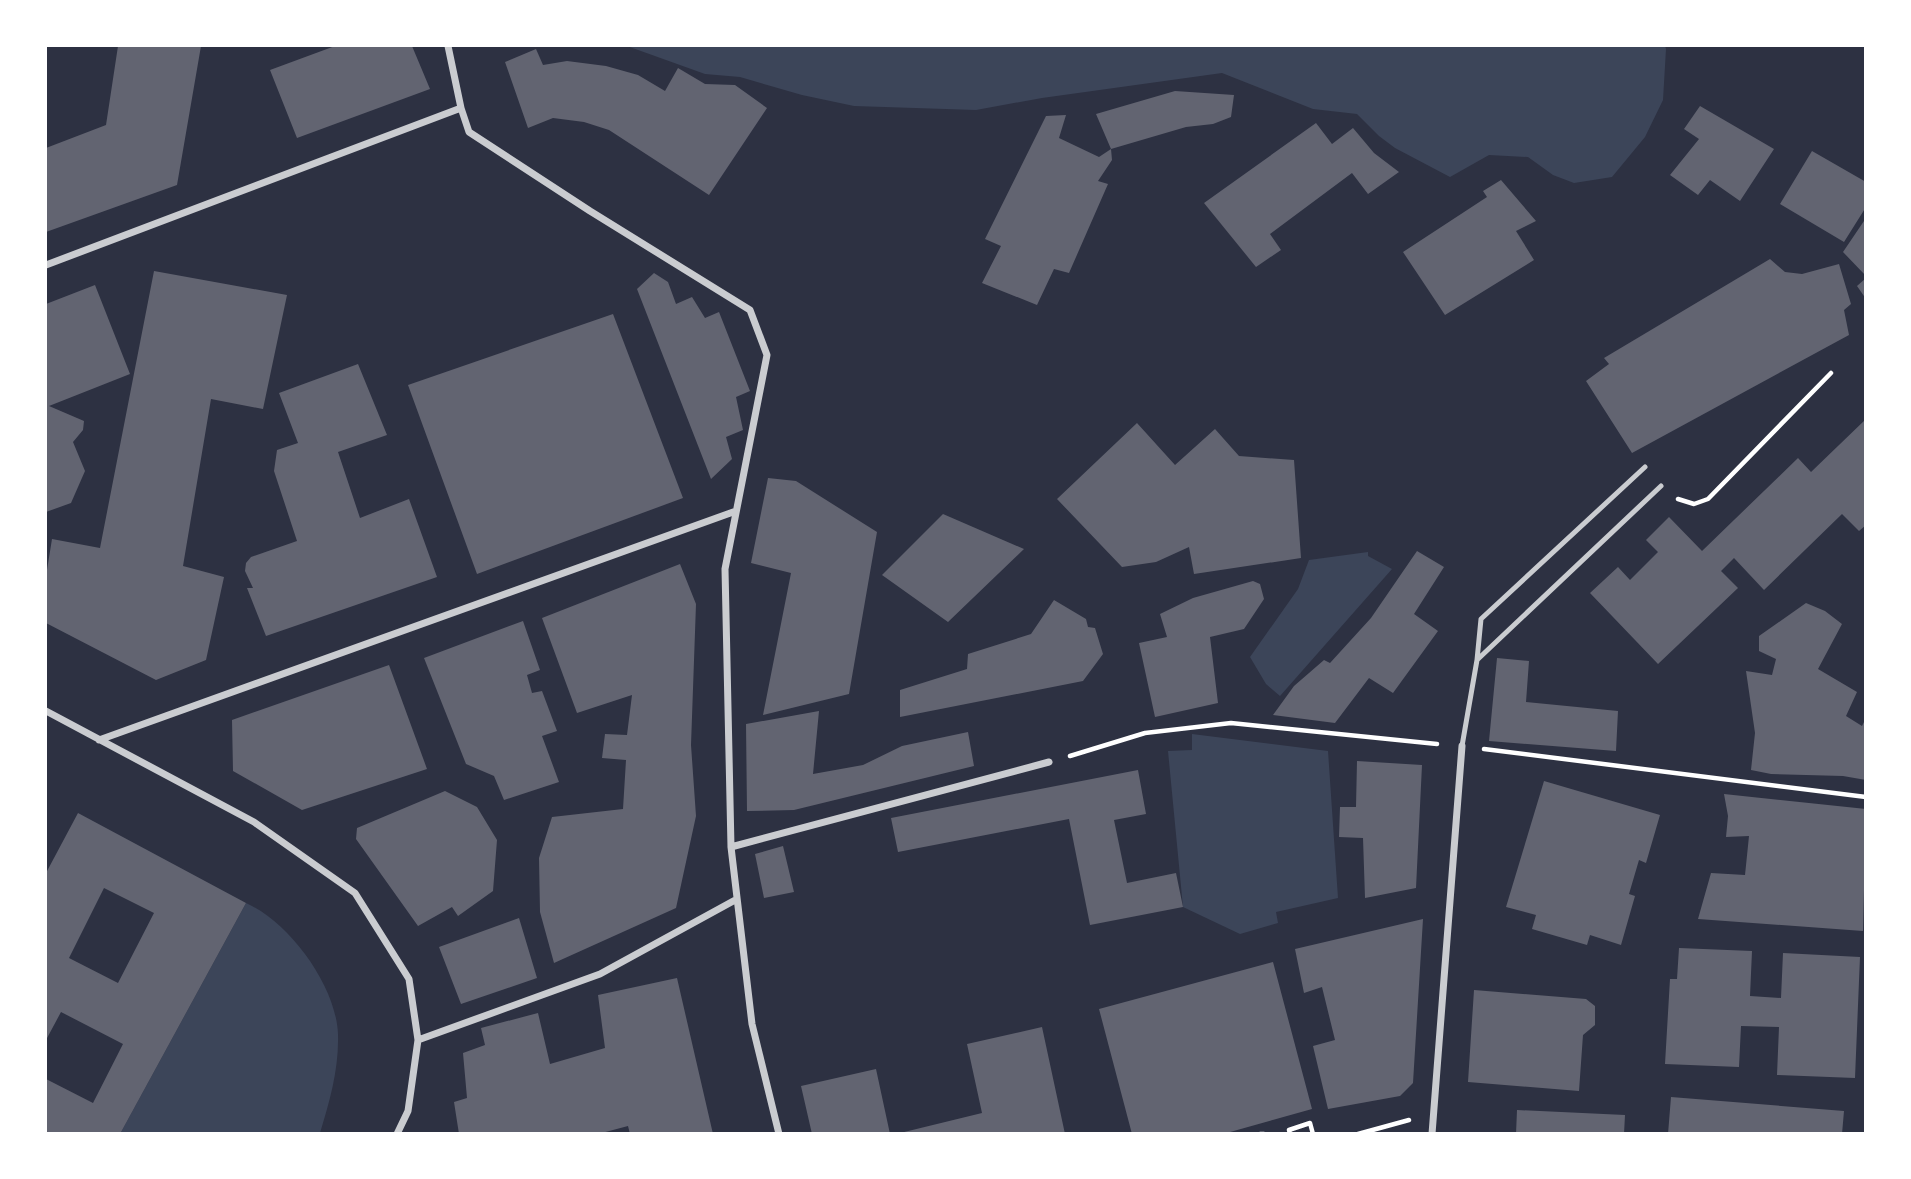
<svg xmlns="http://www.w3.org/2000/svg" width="1911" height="1179" font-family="Jost,sans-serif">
	<rect width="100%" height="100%" fill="#2d3142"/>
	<!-- green -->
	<path fill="#3c4559" d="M 627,46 L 1665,46 L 1666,49 L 1663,100 L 1645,137 L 1612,177 L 1574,183 L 1553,175 L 1528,157 L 1489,155 L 1450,177 L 1395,148 L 1379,136 L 1357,114 L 1313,109 L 1222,73 L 1042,98 L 976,110 L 854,106 L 802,95 L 740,77 L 705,74 Z
		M 1368,552 L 1368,556 L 1392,569 L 1280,696 L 1266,684 L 1250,657 L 1298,589 L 1309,560 Z
		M 1192,734 L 1328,751 L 1338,898 L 1276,912 L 1278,923 L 1240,934 L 1183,907 L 1168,751 L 1192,750 Z
		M 246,903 C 289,922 336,985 338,1034 C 339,1069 330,1100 320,1133 L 120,1134 Z"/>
	<!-- building -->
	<path fill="#626471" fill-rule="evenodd" d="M 118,46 L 201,46 L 177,185 L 46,232 L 46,148 L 106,125 Z
		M 335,46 L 412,46 L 430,89 L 297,138 L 270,70 Z
		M 536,49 L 543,65 L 567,61 L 606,66 L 638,75 L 665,91 L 678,68 L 705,84 L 735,85 L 767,108 L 709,195 L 609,130 L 584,122 L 553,118 L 528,128 L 505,62 Z
		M 1175,91 L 1234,95 L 1231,117 L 1213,124 L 1186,127 L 1111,149 L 1112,160 L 1098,181 L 1108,184 L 1069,273 L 1054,269 L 1037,305 L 982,283 L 1001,246 L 985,239 L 1046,116 L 1066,115 L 1059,138 L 1099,157 L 1111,149 L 1096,114 Z
		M 1700,106 L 1774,149 L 1740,201 L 1710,180 L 1698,195 L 1670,175 L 1699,139 L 1684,129 Z
		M 1316,123 L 1332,144 L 1353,128 L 1374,153 L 1399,172 L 1368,194 L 1352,173 L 1270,234 L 1281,250 L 1256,267 L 1204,203 Z
		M 1812,151 L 1866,182 L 1866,207 L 1844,242 L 1780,204 Z
		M 1501,180 L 1536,221 L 1516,231 L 1534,260 L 1445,315 L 1403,252 L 1487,197 L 1483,191 Z
		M 1866,218 L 1866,276 L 1843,252 Z
		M 1770,259 L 1785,272 L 1802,274 L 1839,264 L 1851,304 L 1844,310 L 1849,335 L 1632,453 L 1586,381 L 1609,364 L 1604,358 Z
		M 154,271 L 287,295 L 263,409 L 211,399 L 183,566 L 224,577 L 206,660 L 156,680 L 46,623 L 46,576 L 52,539 L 100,548 Z
		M 654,273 L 668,282 L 676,304 L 692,297 L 705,318 L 719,312 L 750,391 L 736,397 L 743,430 L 726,437 L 732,459 L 711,479 L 637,289 Z
		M 1866,278 L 1866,299 L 1857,286 Z
		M 95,285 L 130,374 L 49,406 L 84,421 L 83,430 L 73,442 L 85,471 L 71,503 L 46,512 L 46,304 Z
		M 613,314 L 683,498 L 477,574 L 408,385 Z
		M 358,364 L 387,435 L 338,452 L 360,518 L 409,499 L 437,577 L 266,636 L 247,588 L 253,588 L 245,571 L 246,563 L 251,557 L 297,541 L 274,471 L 277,450 L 298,443 L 279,393 Z
		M 1866,419 L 1866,525 L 1859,531 L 1842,514 L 1764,590 L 1734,558 L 1721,571 L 1738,588 L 1658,664 L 1590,593 L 1618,567 L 1630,580 L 1658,552 L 1646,540 L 1669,517 L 1702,551 L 1798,458 L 1811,472 Z
		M 1137,423 L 1175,465 L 1215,429 L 1239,456 L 1294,460 L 1301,558 L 1194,574 L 1189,547 L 1156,562 L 1122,567 L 1057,499 Z
		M 768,478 L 796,481 L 877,532 L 849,694 L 763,715 L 791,573 L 751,563 Z
		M 943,514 L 1024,549 L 948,622 L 882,575 Z
		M 1417,551 L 1444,567 L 1414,614 L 1438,631 L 1393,693 L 1369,678 L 1335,723 L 1273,715 L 1294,686 L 1324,660 L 1330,663 L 1371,618 Z
		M 680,564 L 696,604 L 691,745 L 696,816 L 676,908 L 554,963 L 540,912 L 539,858 L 552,817 L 623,809 L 626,760 L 602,758 L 605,734 L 627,735 L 632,695 L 577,713 L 542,618 Z
		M 1253,581 L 1260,584 L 1264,599 L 1244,629 L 1210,637 L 1218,703 L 1155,717 L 1139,643 L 1167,637 L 1160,614 L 1193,598 Z
		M 1054,600 L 1086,619 L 1088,627 L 1095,628 L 1103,654 L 1083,681 L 900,717 L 900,690 L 967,669 L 968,654 L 1031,634 Z
		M 1806,603 L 1825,611 L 1842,624 L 1818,669 L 1857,692 L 1846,716 L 1862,726 L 1866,718 L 1866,780 L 1843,776 L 1771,774 L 1751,770 L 1755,733 L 1746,671 L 1772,675 L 1776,659 L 1759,651 L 1759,636 Z
		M 523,621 L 540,670 L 527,675 L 532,693 L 542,691 L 557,731 L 542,736 L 559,782 L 504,800 L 494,776 L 466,764 L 424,658 Z
		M 1497,658 L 1529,661 L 1526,702 L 1618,711 L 1616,751 L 1489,741 Z
		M 389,665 L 427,769 L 302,810 L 233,771 L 232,720 Z
		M 819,711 L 813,774 L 863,765 L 902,746 L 968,732 L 974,766 L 794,810 L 747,811 L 746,724 Z
		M 1357,761 L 1422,765 L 1416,888 L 1365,898 L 1363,838 L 1339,837 L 1340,807 L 1356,807 Z
		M 1138,770 L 1146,814 L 1114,820 L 1127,883 L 1176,873 L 1183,907 L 1090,925 L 1069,819 L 898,852 L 891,818 Z
		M 1544,781 L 1660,815 L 1646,863 L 1639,860 L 1629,894 L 1635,896 L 1621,945 L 1590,935 L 1587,945 L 1532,929 L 1536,915 L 1506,907 Z
		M 445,791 L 477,807 L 497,840 L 493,891 L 458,916 L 452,907 L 418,926 L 356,839 L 357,828 Z
		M 1724,794 L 1866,809 L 1863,931 L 1698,919 L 1711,873 L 1745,875 L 1749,836 L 1726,837 L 1728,816 Z
		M 78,813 L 246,903 L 120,1134 L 46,1134 L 46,1079 L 93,1103 L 123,1044 L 61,1012 L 46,1040 L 46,873 ZM 104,888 L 154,913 L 118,983 L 69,958 Z
		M 783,846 L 794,892 L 764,898 L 755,854 Z
		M 519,918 L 537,978 L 461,1004 L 439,947 Z
		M 1423,919 L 1413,1083 L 1400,1096 L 1328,1109 L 1313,1046 L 1335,1040 L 1322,987 L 1304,993 L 1295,949 Z
		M 1679,948 L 1752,951 L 1750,996 L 1781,998 L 1783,953 L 1860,957 L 1855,1078 L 1777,1075 L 1779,1027 L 1741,1026 L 1739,1067 L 1665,1064 L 1670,979 L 1677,979 Z
		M 1273,962 L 1312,1109 L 1223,1134 L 1132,1134 L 1099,1009 Z
		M 677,978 L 713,1134 L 630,1134 L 628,1126 L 598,1134 L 459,1134 L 454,1102 L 467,1098 L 463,1053 L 485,1045 L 481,1028 L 538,1013 L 550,1064 L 605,1048 L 598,995 Z
		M 1474,990 L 1586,999 L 1595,1006 L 1595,1025 L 1583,1035 L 1579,1091 L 1468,1082 Z
		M 1042,1027 L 1065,1134 L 896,1134 L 982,1113 L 967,1044 Z
		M 876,1069 L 890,1134 L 812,1134 L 801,1086 Z
		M 1671,1097 L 1844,1111 L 1842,1134 L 1668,1134 Z
		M 1517,1110 L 1625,1115 L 1624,1134 L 1516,1134 Z"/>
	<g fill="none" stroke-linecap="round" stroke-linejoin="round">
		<!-- path -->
		<path stroke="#fff" stroke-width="4.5" d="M 1678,499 L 1694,504 L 1708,499 L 1831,373
			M 1484,749 L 1866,797
			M 1070,756 L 1145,733 L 1231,723 L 1437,744
			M 1260,1134 L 1264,1134
			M 1290,1134 L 1289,1130 L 1310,1123 L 1313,1134
			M 1358,1134 L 1409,1120"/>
		<!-- service -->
		<path stroke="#caccd0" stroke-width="5" d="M 1477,660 L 1481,619 L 1645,467
			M 1462,746 L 1477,660 L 1661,486"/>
		<!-- minor -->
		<path stroke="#caccd0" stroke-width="7" d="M 448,46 L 461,108 L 469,132 L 590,211 L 750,310 L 767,355 L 725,569 L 731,847 L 752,1024 L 779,1134
			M 46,265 L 461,108
			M 46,711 L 254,822 L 355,893 L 409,979 L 418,1040 L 408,1111 L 397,1134
			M 99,740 L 736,511
			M 731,847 L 1049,762
			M 418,1040 L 600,974 L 737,899
			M 1432,1134 L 1462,746"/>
	</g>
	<!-- border -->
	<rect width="1911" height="1179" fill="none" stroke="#ffffff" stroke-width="94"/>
</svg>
